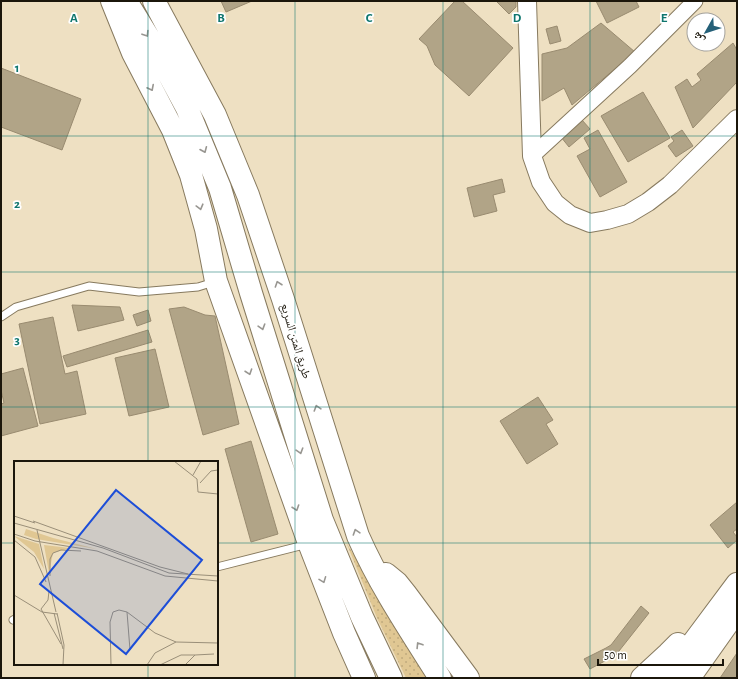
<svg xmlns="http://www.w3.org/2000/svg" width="738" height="679" font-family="'Alegreya Sans','Noto Naskh Arabic',sans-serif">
	<defs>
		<pattern id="garden-dots" width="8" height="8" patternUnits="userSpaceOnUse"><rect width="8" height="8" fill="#e0c793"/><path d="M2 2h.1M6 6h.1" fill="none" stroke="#c0aa7d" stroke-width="1.8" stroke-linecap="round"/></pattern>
	</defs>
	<rect width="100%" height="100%" fill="#eee0c2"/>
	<!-- garden -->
	<path fill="url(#garden-dots)" d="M 346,542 L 428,678 L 406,678 L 377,618 Z"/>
	<!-- building -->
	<path fill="#b1a487" stroke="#998b70" d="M 221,1 L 252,1 L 226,12 Z
		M 455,1 L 462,1 L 513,48 L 469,96 L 435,65 L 427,46 L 419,39 Z
		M 496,1 L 516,1 L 516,7 L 509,14 Z
		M 596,1 L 636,1 L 639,7 L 607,23 Z
		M 601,23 L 635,52 L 572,105 L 564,88 L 542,101 L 542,54 L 567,48 Z
		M 557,26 L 561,41 L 550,44 L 546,29 Z
		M 733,43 L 737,50 L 737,82 L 693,128 L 675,87 L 687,79 L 692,87 L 701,80 L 697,74 Z
		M 1,68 L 81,99 L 62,150 L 1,127 Z
		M 643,92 L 670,138 L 628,162 L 601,116 Z
		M 582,120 L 590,129 L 569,147 L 561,137 Z
		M 598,130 L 627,182 L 600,197 L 577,156 L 590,149 L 584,138 Z
		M 682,130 L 693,146 L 676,157 L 668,146 L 674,141 L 671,137 Z
		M 502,179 L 505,192 L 493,195 L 497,211 L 474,217 L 467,188 Z
		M 72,305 L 120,307 L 124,320 L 78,331 Z
		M 184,307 L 205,315 L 215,316 L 239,424 L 203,435 L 169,309 Z
		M 148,310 L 151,321 L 137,326 L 133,315 Z
		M 53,317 L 65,374 L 77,371 L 86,414 L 40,424 L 19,324 Z
		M 148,330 L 152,342 L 67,367 L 63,356 Z
		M 155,349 L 169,407 L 129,416 L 115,358 Z
		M 23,368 L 38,426 L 1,436 L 1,404 L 4,403 L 1,390 L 1,374 Z
		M 538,397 L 553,420 L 546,424 L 558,444 L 527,464 L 500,421 Z
		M 251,441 L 278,534 L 251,542 L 225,449 Z
		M 737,502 L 737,529 L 733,532 L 737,537 L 737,540 L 728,548 L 710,525 Z
		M 641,606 L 649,613 L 619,651 L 616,655 L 590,669 L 584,659 L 606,648 L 611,645 Z
		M 737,653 L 737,678 L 720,678 Z"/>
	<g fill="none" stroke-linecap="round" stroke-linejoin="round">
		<!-- service casing -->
		<g stroke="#877a5f" stroke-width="9">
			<path id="service" d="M 1,317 L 16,307 L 89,286 L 139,292 L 198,287 L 214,282
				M 217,567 L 308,544
				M 13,620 L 15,619"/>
		</g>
		<!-- minor casing -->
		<g stroke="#877a5f" stroke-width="17">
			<path id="minor" d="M 532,156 L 630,66 L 695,1"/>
		</g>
		<!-- tertiary casing -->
		<g stroke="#877a5f" stroke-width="20">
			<path id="tertiary" d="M 527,1 L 532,156 L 541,182 L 555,203 L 570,215 L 590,223 L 607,220 L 628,214 L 648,202 L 670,185 L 737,119"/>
		</g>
		<!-- motorway casing -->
		<g stroke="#877a5f" stroke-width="24">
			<path id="motorway" d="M 112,1 L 133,53 L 173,130 L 191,175 L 206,229 L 216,281 L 309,543 L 344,633 L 364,678
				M 126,1 L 152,43 L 187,108 L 220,188 L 251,293 L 322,520 L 362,617 L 391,678
				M 154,1 L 215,115 L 248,195 L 283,299 L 358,536 C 380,586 411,632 440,678
				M 386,574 L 397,583 L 405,593 L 468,678
				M 642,678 L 668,654 L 678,644
				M 666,678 L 687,651 L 737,584
				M 689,678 L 737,610"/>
		</g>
		<!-- service -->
		<use href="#service" stroke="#fff" stroke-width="7"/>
		<!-- minor -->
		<use href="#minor" stroke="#fff" stroke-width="15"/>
		<!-- tertiary -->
		<use href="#tertiary" stroke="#fff" stroke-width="18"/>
		<!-- motorway -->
		<use href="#motorway" stroke="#fff" stroke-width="22"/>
	</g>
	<!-- one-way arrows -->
	<defs><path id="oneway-chevron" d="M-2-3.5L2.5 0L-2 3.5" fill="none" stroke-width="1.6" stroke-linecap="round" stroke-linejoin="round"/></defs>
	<g stroke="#989691">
		<use href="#oneway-chevron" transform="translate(146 34) rotate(58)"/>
		<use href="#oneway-chevron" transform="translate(151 88) rotate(63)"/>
		<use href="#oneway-chevron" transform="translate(204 150) rotate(67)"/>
		<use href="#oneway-chevron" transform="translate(200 207) rotate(75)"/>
		<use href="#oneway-chevron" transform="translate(278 284) rotate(-109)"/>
		<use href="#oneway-chevron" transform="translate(262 327) rotate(73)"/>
		<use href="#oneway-chevron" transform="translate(249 372) rotate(71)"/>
		<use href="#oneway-chevron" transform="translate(317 408) rotate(-107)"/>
		<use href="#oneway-chevron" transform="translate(300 451) rotate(73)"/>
		<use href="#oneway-chevron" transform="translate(296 508) rotate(71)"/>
		<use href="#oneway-chevron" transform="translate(356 532) rotate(-108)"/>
		<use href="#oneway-chevron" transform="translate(323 580) rotate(69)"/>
		<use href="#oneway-chevron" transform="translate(419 645) rotate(-122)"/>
	</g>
	<!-- grid -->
	<path fill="none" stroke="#0f766e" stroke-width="1" stroke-opacity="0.55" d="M 148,1 L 148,462M 295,1 L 295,678M 443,1 L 443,678M 590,1 L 590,678M 1,136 L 737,136M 1,272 L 737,272M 1,407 L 737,407M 1,543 L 15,543M 217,543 L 737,543M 148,664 L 148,678"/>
	<g text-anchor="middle" stroke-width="3.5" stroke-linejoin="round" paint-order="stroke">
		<!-- street labels -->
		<g font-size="12" fill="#1b160b" stroke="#fff">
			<text transform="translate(296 341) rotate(73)" y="4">طريق المتن السريع</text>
		</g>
	</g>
	<!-- overview -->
	<g transform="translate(14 461)">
		<rect width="204" height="204" fill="#eee0c2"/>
		<path d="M 12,68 L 39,77 L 83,88 L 22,78 L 10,74 ZM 0,75 L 25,83 L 30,108 L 20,91 ZM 30,84 L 56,87 L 39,92 L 35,112 Z" fill="#e0c793"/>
		<path fill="none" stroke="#9a8f79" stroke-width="1" d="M 160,0 L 183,18 L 184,31 L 204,33M 179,14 L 187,0M 186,22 L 197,10 L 204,9M 0,55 L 21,62M 19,60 L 146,106 L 174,113M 0,62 L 89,87 L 155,112 L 204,115M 23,69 L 42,151M 0,73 L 21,80 L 83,90 L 151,115 L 204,120M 0,79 L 21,96 L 32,121M 36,115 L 36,98 L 39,92 L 47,89 L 67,90M 35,130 L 34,139 L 27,148 L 47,183M 0,134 L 28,151 L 43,153M 113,151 L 116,189M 40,152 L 49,188M 43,152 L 50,184 L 49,204M 181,194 L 200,193M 97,204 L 96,161 L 99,151 L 105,149 L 113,151 L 141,172 L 162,181 L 204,182M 133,204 L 141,192 L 162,181M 146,204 L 167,194 L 181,194 L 171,204"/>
		<path fill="#1d4ed8" fill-opacity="0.15" stroke="#1d4ed8" stroke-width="2" d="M 102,29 L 188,99 L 112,193 L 26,123 Z"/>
		<rect width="204" height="204" fill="none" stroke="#1b160b" stroke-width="2"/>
	</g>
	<g font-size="13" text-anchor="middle" font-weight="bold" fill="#0f766e" stroke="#fff" stroke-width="3.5" stroke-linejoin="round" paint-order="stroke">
		<text x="74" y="22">A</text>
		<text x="221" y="22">B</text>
		<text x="369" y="22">C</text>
		<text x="517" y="22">D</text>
		<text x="664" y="22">E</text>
		<text x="17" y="72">1</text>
		<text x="17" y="208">2</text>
		<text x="17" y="344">3</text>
	</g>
	<!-- border -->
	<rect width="738" height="679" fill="none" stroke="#1b160b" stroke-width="4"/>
	<!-- north arrow -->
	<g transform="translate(706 32) rotate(231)"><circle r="19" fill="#ffffff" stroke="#a4a29d"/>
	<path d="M0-3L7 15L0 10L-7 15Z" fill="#256078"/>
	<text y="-6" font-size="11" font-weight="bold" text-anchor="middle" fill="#1b160b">ش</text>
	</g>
	<!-- scale -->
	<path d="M598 659v6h125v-6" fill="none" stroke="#1b160b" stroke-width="2"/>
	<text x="604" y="659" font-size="12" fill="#1b160b" stroke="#ffffff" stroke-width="3" paint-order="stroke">50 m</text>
</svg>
